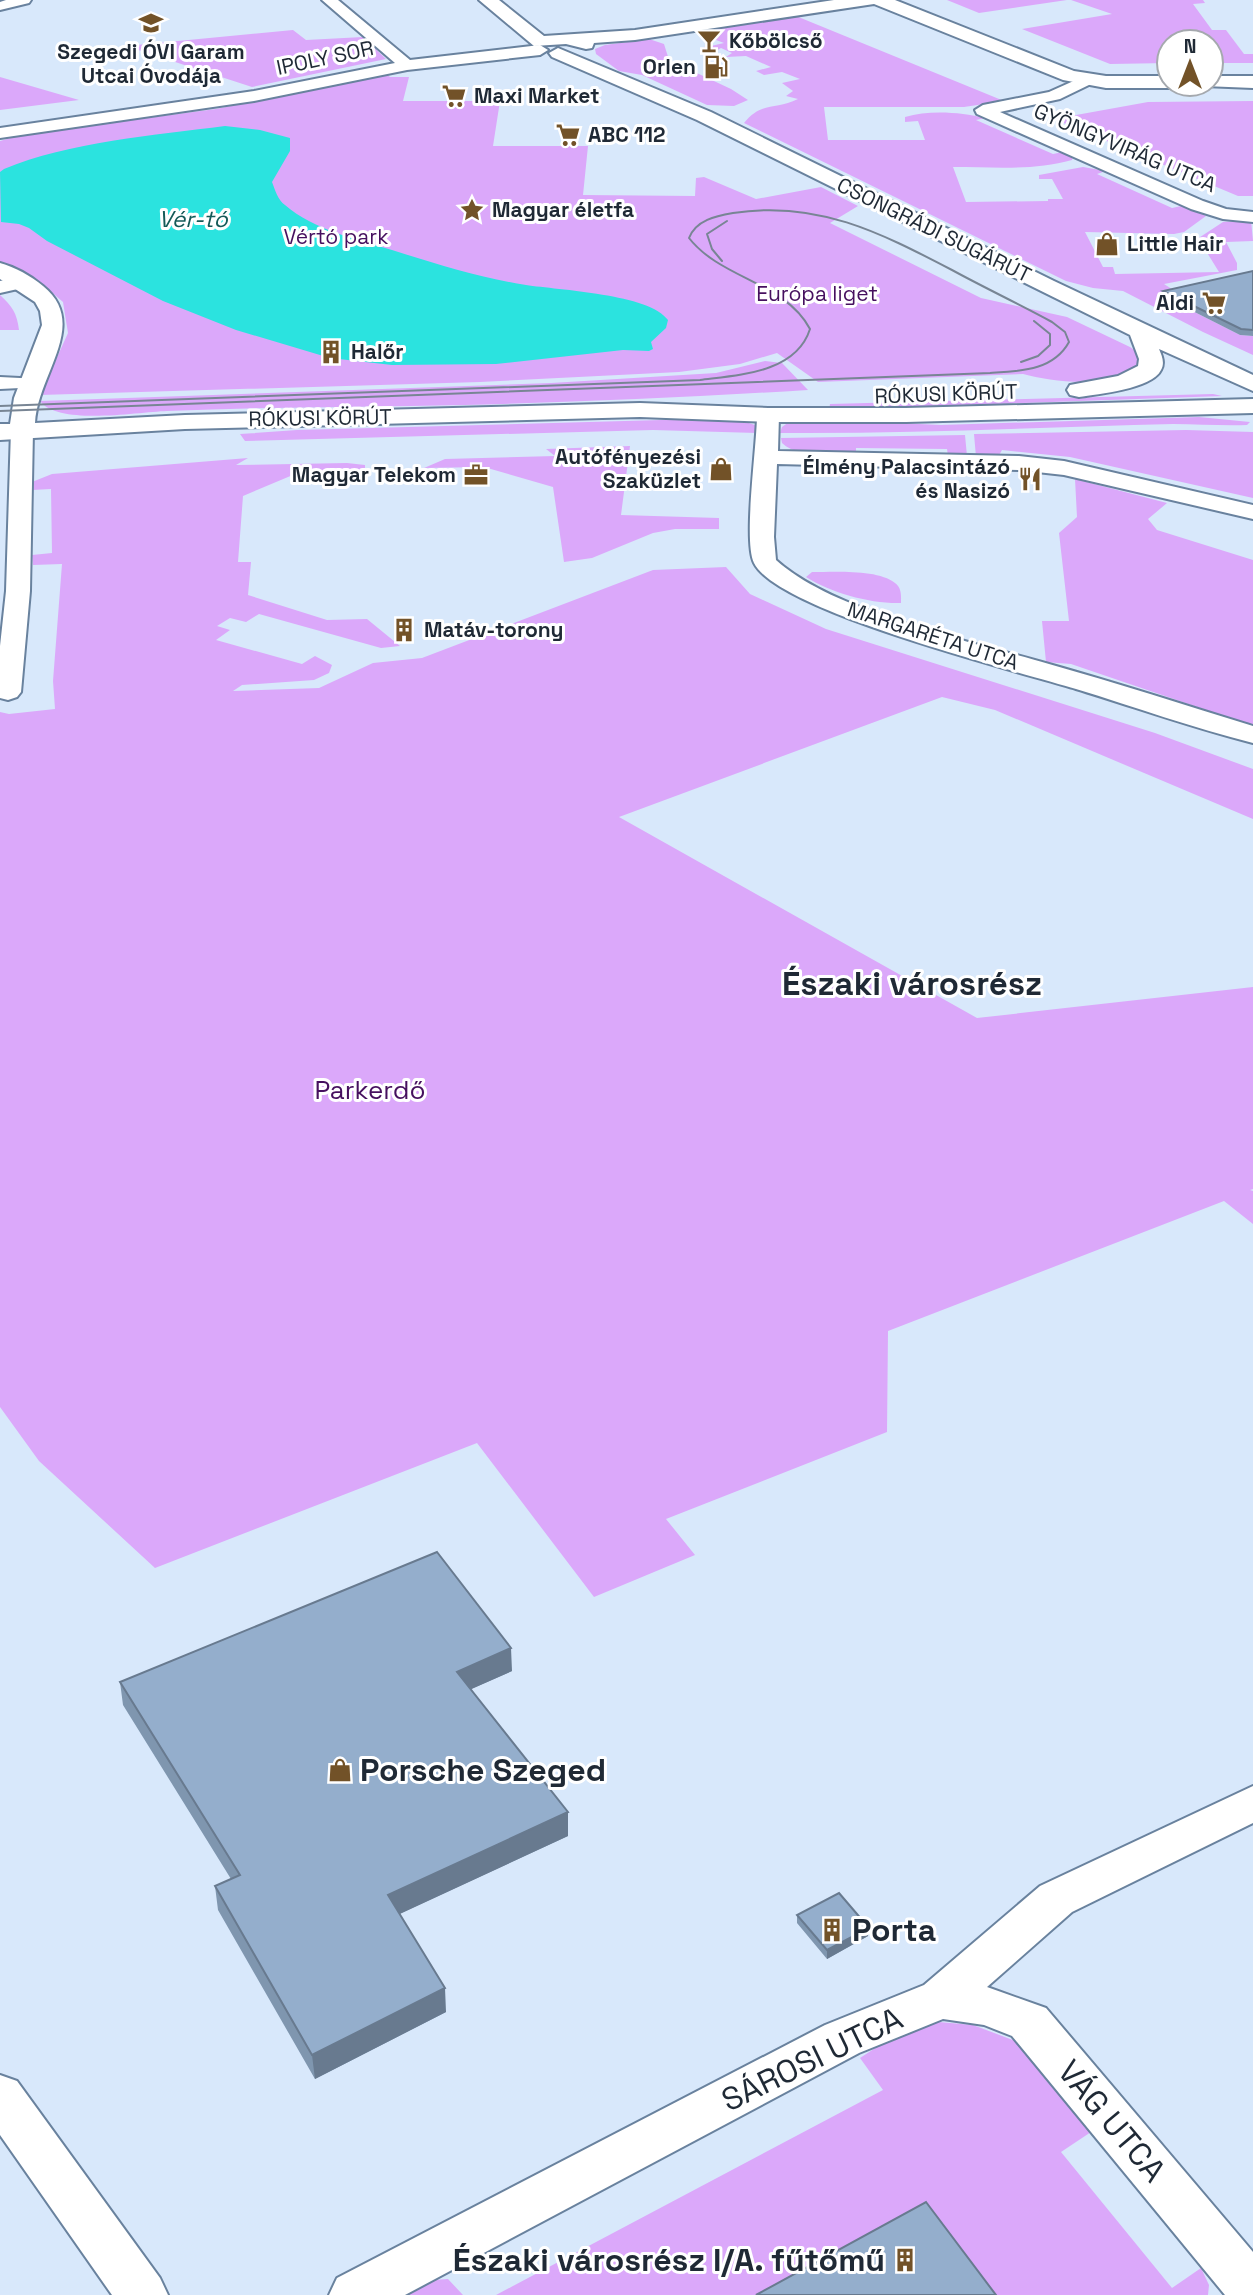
<svg xmlns="http://www.w3.org/2000/svg" width="1253" height="2295" font-family="'Space Grotesk',sans-serif">
	<rect width="100%" height="100%" fill="#d8e8fb"/>
	<!-- green -->
	<path fill="#dba8fa" d="M 947,0 L 1067,0 L 979,13 Z
		M 1071,0 L 1203,0 L 1205,3 L 1193,4 L 1212,30 L 1226,30 L 1244,54 L 1253,54 L 1253,63 L 1211,63 L 1211,42 L 1169,42 L 1169,63 L 1110,64 L 1022,29 L 1112,14 Z
		M 796,16 L 1004,101 L 964,107 L 824,107 L 828,140 L 925,140 L 918,121 L 905,122 L 905,117 C 929,110 960,112 985,118 L 976,120 L 1053,154 L 1063,152 L 1073,156 L 1072,160 C 1033,171 993,167 953,167 L 966,202 L 1048,201 L 1048,199 L 1063,199 L 1052,179 L 1039,179 L 1039,175 L 1083,167 L 1106,171 L 1097,174 L 1172,208 L 1186,205 L 1206,216 L 1184,232 L 1174,234 L 1085,232 L 1103,267 L 1113,267 L 1115,274 L 1219,272 L 1206,251 L 1191,250 L 1188,245 L 1223,222 L 1251,220 L 1253,241 L 1226,242 L 1237,263 L 1237,270 L 1164,284 L 1178,293 L 1163,296 L 1240,335 L 1253,336 L 1253,355 L 1203,332 L 1123,291 L 1093,288 L 1066,281 L 744,123 C 762,101 776,110 798,99 L 786,96 L 793,91 L 782,83 L 800,79 L 782,72 L 764,75 L 756,71 L 771,67 L 746,56 L 726,57 L 732,53 L 721,48 L 714,52 L 702,48 L 724,43 L 695,32 L 696,29 Z
		M 293,30 L 306,40 L 363,37 L 386,59 L 252,87 L 126,46 Z
		M 649,39 L 664,44 L 669,60 L 731,89 L 748,100 L 734,106 L 707,105 L 642,75 L 619,71 L 596,54 L 595,49 L 605,45 Z
		M 384,72 L 390,77 L 409,77 L 403,101 L 500,101 L 493,146 L 588,146 L 583,195 L 695,196 L 696,178 L 704,177 L 756,199 L 821,187 L 858,206 L 830,223 L 981,298 L 1067,317 L 1130,347 L 1140,354 L 1143,362 C 1119,390 1056,383 1023,374 L 818,382 L 777,353 L 740,364 L 679,372 L 480,382 L 40,395 L 68,333 L 63,302 L 35,278 L 0,264 L 0,141 L 25,134 L 216,109 L 358,81 L 352,77 Z
		M 0,77 L 79,100 L 0,110 Z
		M 1253,101 L 1253,196 L 1238,196 L 1054,119 L 1148,102 Z
		M 0,295 C 12,306 17,313 19,330 L 0,330 Z
		M 765,361 L 782,363 L 808,390 C 694,397 579,402 464,405 C 365,407 266,407 167,411 C 138,412 58,426 40,401 L 551,383 L 716,373 Z
		M 1213,394 L 1222,396 L 829,410 L 830,404 Z
		M 1199,417 L 1250,422 L 1247,425 C 1223,426 1198,424 1173,424 C 1042,427 912,434 780,433 L 782,427 L 789,422 L 809,419 L 941,425 Z
		M 733,418 L 755,425 L 757,433 L 653,430 L 245,441 L 240,434 L 297,430 Z
		M 1186,430 L 1253,432 L 1253,498 L 1070,457 L 1002,450 L 998,457 L 976,457 L 974,434 Z
		M 965,435 L 967,456 L 948,456 L 947,449 L 856,448 L 856,454 C 834,453 798,459 782,443 L 781,438 Z
		M 630,446 L 621,515 L 719,518 L 719,529 L 675,529 L 653,533 L 592,558 L 564,562 L 553,487 L 484,467 L 424,468 L 445,459 L 555,456 L 546,449 Z
		M 248,458 L 236,465 L 347,463 L 365,465 L 365,470 L 300,472 L 243,496 L 238,562 L 251,562 L 248,595 L 327,620 L 367,619 L 400,646 L 381,648 L 259,614 L 246,622 L 230,618 L 217,626 L 230,630 L 216,640 L 302,664 L 315,656 L 332,665 L 329,673 L 314,680 L 242,685 L 233,691 L 319,688 L 373,663 L 422,658 L 653,570 L 726,567 L 750,594 L 826,629 L 1155,733 L 1253,769 L 1253,819 L 995,710 L 942,697 L 619,817 L 977,1018 L 1253,987 L 1253,1189 L 1250,1190 L 1253,1191 L 1253,1224 L 1224,1201 L 888,1331 L 887,1432 L 666,1519 L 695,1555 L 594,1597 L 477,1443 L 155,1568 L 39,1461 L 0,1407 L 0,712 L 9,714 L 55,709 L 53,681 L 62,564 L 33,565 L 32,555 L 52,553 L 51,489 L 32,490 L 32,482 L 52,474 Z
		M 1075,479 L 1167,503 L 1148,519 L 1157,530 L 1253,560 L 1253,726 L 1071,664 L 1046,662 L 1042,621 L 1069,621 L 1059,533 L 1077,517 Z
		M 812,572 C 834,572 878,569 895,583 C 902,588 901,596 901,603 C 871,604 831,593 806,577 Z
		M 939,2022 L 973,2025 L 1018,2042 L 1091,2132 L 1061,2152 L 1172,2288 L 1201,2268 L 1209,2285 L 1208,2295 L 496,2295 L 883,2090 L 860,2058 L 906,2028 Z
		M 448,2279 L 463,2295 L 391,2295 L 405,2282 Z"/>
	<!-- water -->
	<path fill="#2be3df" d="M 225,126 L 260,130 L 290,138 L 290,151 L 272,182 C 275,190 278,200 285,205 C 314,230 356,239 392,250 C 436,264 481,278 526,285 C 558,290 650,294 668,320 L 666,328 L 651,342 L 653,349 L 649,351 L 623,350 L 496,364 L 392,365 L 330,358 L 236,330 L 163,301 L 47,241 L 29,228 L 19,224 L 1,222 L 0,172 L 4,169 C 68,142 156,135 225,126 Z"/>
	<g fill="none" stroke-linecap="round" stroke-linejoin="round">
		<!-- street casing -->
		<g stroke="#69829e" stroke-width="4">
			<path id="street" d="M 6,0 L 31,0 L 29,3 L 0,10 L 0,2 Z
				M 322,0 L 338,0 L 410,60 L 540,45 L 548,50 L 540,55 L 407,70 L 254,101 L 0,138 L 0,128 L 254,91 L 395,63 Z
				M 1087,75 L 1095,80 L 1093,83 L 1060,99 L 1000,112 L 1203,201 L 1226,209 L 1253,212 L 1253,222 L 1223,219 L 1191,209 L 977,114 L 975,110 L 983,105 L 1049,92 Z
				M 24,276 L 34,282 L 31,286 L 0,293 L 0,281 Z
				M 0,377 L 40,379 L 43,383 L 40,387 L 0,389 Z
				M 768,409 L 776,410 L 779,415 L 778,451 L 1019,456 L 1064,461 L 1253,505 L 1253,519 L 1064,475 L 1019,470 L 777,464 L 774,537 L 776,560 C 833,612 973,642 1049,664 C 1117,683 1185,705 1253,726 L 1253,743 C 1193,728 1135,707 1076,689 C 1017,671 777,611 754,563 C 743,541 757,445 757,415 L 760,410 Z
				M 22,423 L 30,425 L 33,430 L 30,591 L 21,692 L 17,697 L 8,700 L 0,698 L 0,646 L 6,591 L 11,430 L 14,425 Z
				M 1253,1786 L 1253,1823 L 1072,1912 L 987,1987 L 1046,2008 L 1253,2252 L 1253,2295 L 1225,2295 L 1012,2036 L 984,2025 L 943,2019 L 859,2053 L 405,2295 L 329,2295 L 337,2278 L 825,2025 L 924,1985 L 1040,1886 Z
				M 0,2075 L 17,2081 L 160,2278 L 168,2295 L 112,2295 L 0,2135 Z"/>
		</g>
		<!-- secondary casing -->
		<g stroke="#69829e" stroke-width="4">
			<path id="secondary" d="M 479,0 L 499,0 L 544,36 L 635,30 L 834,0 L 895,0 L 1074,71 L 1106,76 L 1169,76 L 1169,84 L 1177,84 L 1169,88 L 1106,88 L 1063,80 L 874,4 L 635,40 L 594,43 L 592,48 L 586,49 L 566,44 L 534,46 Z
				M 558,48 L 711,112 L 1054,281 L 1253,375 L 1253,391 L 1159,349 C 1162,356 1165,363 1161,370 C 1152,389 1098,394 1079,397 L 1070,395 L 1067,390 L 1070,385 L 1118,376 L 1138,366 L 1139,359 L 1130,335 L 697,120 L 552,57 L 549,53 Z
				M 1211,76 L 1253,76 L 1253,88 L 1204,86 L 1203,84 L 1211,84 Z
				M 0,263 C 15,267 31,276 43,286 C 90,324 38,373 35,423 L 185,415 L 640,403 L 768,408 L 906,408 L 1253,399 L 1253,413 L 906,422 L 768,422 L 640,417 L 185,429 L 0,440 L 0,424 L 10,424 L 14,398 L 42,325 L 40,311 L 35,302 L 0,279 Z"/>
		</g>
		<!-- street -->
		<use href="#street" fill="#fff" fill-rule="evenodd"/>
		<!-- secondary -->
		<use href="#secondary" fill="#fff" fill-rule="evenodd"/>
		<!-- tram -->
		<path stroke="#788594" stroke-width="2" d="M 722,261 L 712,249 L 707,234 L 727,221
			M 1021,362 L 1038,356 L 1050,345 L 1050,334 L 1034,321
			M 0,406 L 700,380 C 739,375 796,373 810,329 C 785,282 721,279 689,238 C 696,220 716,216 733,213 C 817,200 879,232 952,270 C 985,288 1019,304 1052,322 L 1065,332 L 1069,342 C 1053,371 1020,371 990,373 L 0,411"/>
	</g>
	<!-- wall -->
	<path fill="#7f96af" d="M 1253,271 L 1253,336 L 1240,335 L 1163,296 L 1163,291 Z
		M 512,1671 L 471,1689 L 568,1812 L 568,1836 L 399,1914 L 446,2012 L 315,2079 L 218,1910 L 215,1886 L 231,1879 L 123,1705 L 120,1682 Z
		M 797,1915 L 869,1928 L 868,1936 L 827,1959 L 797,1923 Z"/>
	<!-- shaded-wall -->
	<path fill="#687a8f" d="M 511,1648 L 512,1671 L 458,1695 L 457,1672 Z
		M 568,1812 L 568,1836 L 389,1919 L 388,1895 Z
		M 869,1928 L 868,1936 L 827,1959 L 827,1950 Z
		M 445,1988 L 446,2012 L 315,2079 L 312,2055 Z"/>
	<!-- building -->
	<path fill="#94aecc" stroke="#687a8f" stroke-width="2" d="M 1253,271 L 1253,330 L 1241,329 L 1163,291 Z
		M 437,1552 L 511,1648 L 457,1672 L 568,1812 L 388,1895 L 445,1988 L 312,2055 L 215,1886 L 240,1875 L 120,1682 Z
		M 839,1893 L 869,1928 L 827,1950 L 797,1915 Z
		M 926,2202 L 996,2295 L 756,2295 Z"/>
	<!-- icons -->
	<defs>
		<g id="school-bare" transform="scale(1.89)"><path d="M0-5L7-2L0 1L-7-2ZM-4 1L0 2.5L4 1V4Q0 6-4 4Z" fill="#725228" stroke="#fff" stroke-width="2.5" paint-order="stroke"/></g>
		<g id="bar-bare" transform="scale(1.89)"><path d="M-6-5H6L.8 .8V4.5H3.5V6h-7V4.5H-.8V.8Z" fill="#725228" stroke="#fff" stroke-width="2.5" paint-order="stroke"/></g>
		<g id="fuel-bare" transform="scale(1.89)"><path d="M-5.5-6h7V0h2V4h1.3V-2.5L3-4.5l.8-.8L6-3V5H2.5V1h-1V6h-7ZM-4.2-4.7v3.2H.2V-4.7Z" fill="#725228" stroke="#fff" stroke-width="2.5" paint-order="stroke"/></g>
		<g id="supermarket-bare" transform="scale(1.89)"><path d="M-6-5.5h2.5l.6 2H6L4.5 2H-2.5L-4.4-4H-6ZM-1.5 3.2a1.3 1.3 0 1 0 .1 0ZM3 3.2a1.3 1.3 0 1 0 .1 0Z" fill="#725228" stroke="#fff" stroke-width="2.5" paint-order="stroke"/></g>
		<g id="sight-bare" transform="scale(1.89)"><path d="M0-6L1.8-2.2L6-1.7L2.9 1.2L3.7 5.4L0 3.3L-3.7 5.4L-2.9 1.2L-6-1.7L-1.8-2.2Z" fill="#725228" stroke="#fff" stroke-width="2.5" paint-order="stroke"/></g>
		<g id="shop-bare" transform="scale(1.89)"><path d="M-5-2.5h2.3a2.7 3.5 0 0 1 5.4 0H5L5.5 6h-11ZM-1.5-2.5h3a1.5 2.3 0 0 0-3 0Z" fill="#725228" stroke="#fff" stroke-width="2.5" paint-order="stroke"/></g>
		<g id="building-bare" transform="scale(1.89)"><path d="M-4-6H4V6H1V3H-1V6H-4ZM-2.5-4.3h1.7v1.8h-1.7ZM.8-4.3h1.7v1.8H.8ZM-2.5-1h1.7V.8h-1.7ZM.8-1h1.7V.8H.8Z" fill="#725228" stroke="#fff" stroke-width="2.5" paint-order="stroke"/></g>
		<g id="office-bare" transform="scale(1.89)"><path d="M-6-3h4V-5.5h4V-3h4V5H-6ZM-1-4.5V-3h2v-1.5ZM-6 0V1H6V0Z" fill="#725228" stroke="#fff" stroke-width="2.5" paint-order="stroke"/></g>
		<g id="restaurant-bare" transform="scale(1.89)"><path d="M-5-6h1v4h1v-4h1v4h1v-4h1v5L-1.5 .5V6h-2V.5L-5-1ZM5-6V6H3V1.5H1.5Q1.5-4 5-6Z" fill="#725228" stroke="#fff" stroke-width="2.5" paint-order="stroke"/></g>
	</defs>
	<g fill-rule="evenodd">
		<use href="#school-bare" x="151" y="23"/>
		<use href="#bar-bare" x="709" y="41"/>
		<use href="#fuel-bare" x="716" y="67"/>
		<use href="#supermarket-bare" x="454" y="96"/>
		<use href="#supermarket-bare" x="568" y="135"/>
		<use href="#sight-bare" x="472" y="210"/>
		<use href="#shop-bare" x="1107" y="244"/>
		<use href="#supermarket-bare" x="1214" y="303"/>
		<use href="#building-bare" x="331" y="352"/>
		<use href="#shop-bare" x="721" y="469"/>
		<use href="#office-bare" x="476" y="475"/>
		<use href="#restaurant-bare" x="1030" y="479"/>
		<use href="#building-bare" x="404" y="630"/>
		<use href="#shop-bare" x="340" y="1770"/>
		<use href="#building-bare" x="832" y="1930"/>
		<use href="#building-bare" x="905" y="2260"/>
	</g>
	<g text-anchor="middle" stroke-width="6" stroke-linejoin="round" paint-order="stroke">
		<!-- far-poi labels -->
		<g font-size="21" font-weight="bold" fill="#1f2935" stroke="#fff" text-anchor="start">
			<text x="729" y="48">Kőbölcső</text>
			<text x="151" y="59" text-anchor="middle">Szegedi ÓVI Garam<tspan x="151" dy="24">Utcai Óvodája</tspan></text>
			<text x="696" y="74" text-anchor="end">Orlen</text>
			<text x="474" y="103">Maxi Market</text>
			<text x="588" y="142">ABC 112</text>
			<text x="492" y="217">Magyar életfa</text>
			<text x="1127" y="251">Little Hair</text>
			<text x="1194" y="310" text-anchor="end">Aldi</text>
			<text x="351" y="359">Halőr</text>
			<text x="701" y="464" text-anchor="end">Autófényezési<tspan x="701" dy="24">Szaküzlet</tspan></text>
			<text x="1010" y="474" text-anchor="end">Élmény Palacsintázó<tspan x="1010" dy="24">és Nasizó</tspan></text>
			<text x="456" y="482" text-anchor="end">Magyar Telekom</text>
			<text x="424" y="637">Matáv-torony</text>
		</g>
		<!-- far-street labels -->
		<g font-size="21" fill="#1f2935" stroke="#fff">
			<text transform="translate(325 58) rotate(-12)" y="7">IPOLY SOR</text>
			<text transform="translate(1125 148) rotate(23)" y="7">GYÖNGYVIRÁG UTCA</text>
			<text transform="translate(934 230) rotate(26)" y="7">CSONGRÁDI SUGÁRÚT</text>
			<text transform="translate(946 394) rotate(-2)" y="7">RÓKUSI KÖRÚT</text>
			<text transform="translate(320 418) rotate(-1)" y="7">RÓKUSI KÖRÚT</text>
			<text transform="translate(933 636) rotate(18)" y="7">MARGARÉTA UTCA</text>
		</g>
		<!-- far-park labels -->
		<g font-size="21" fill="#46105f" stroke="#fff">
			<text x="336" y="244">Vértó park</text>
			<text x="817" y="301">Európa liget</text>
		</g>
		<!-- far-water labels -->
		<g font-size="23" font-style="italic" fill="#155b59" stroke="#fff">
			<text x="193" y="227">Vér-tó</text>
		</g>
		<!-- park labels -->
		<g font-size="26" fill="#46105f" stroke="#fff">
			<text x="370" y="1099">Parkerdő</text>
		</g>
		<!-- near-poi labels -->
		<g font-size="32" font-weight="bold" fill="#1f2935" stroke="#fff" text-anchor="start">
			<text x="360" y="1781">Porsche Szeged</text>
			<text x="852" y="1941">Porta</text>
			<text x="885" y="2271" text-anchor="end">Északi városrész I/A. fűtőmű</text>
		</g>
		<!-- near-street labels -->
		<g font-size="32" fill="#1f2935" stroke="#fff">
			<text transform="translate(812 2059) rotate(-26)" y="11">SÁROSI UTCA</text>
			<text transform="translate(1112 2121) rotate(50)" y="11">VÁG UTCA</text>
		</g>
		<!-- district labels -->
		<g font-size="33" font-weight="bold" fill="#1f2935" stroke="#fff">
			<text x="912" y="995">Északi városrész</text>
		</g>
	</g>
	<!-- north arrow -->
	<g transform="translate(1190 63)"><circle r="33" fill="#ffffff" stroke="#a5a9ae" stroke-width="2"/>
	<path d="M0-5L12 26L0 18L-12 26Z" fill="#725228"/>
	<text y="-10" font-size="19" font-weight="bold" text-anchor="middle" fill="#1f2935">N</text>
	</g>
</svg>
